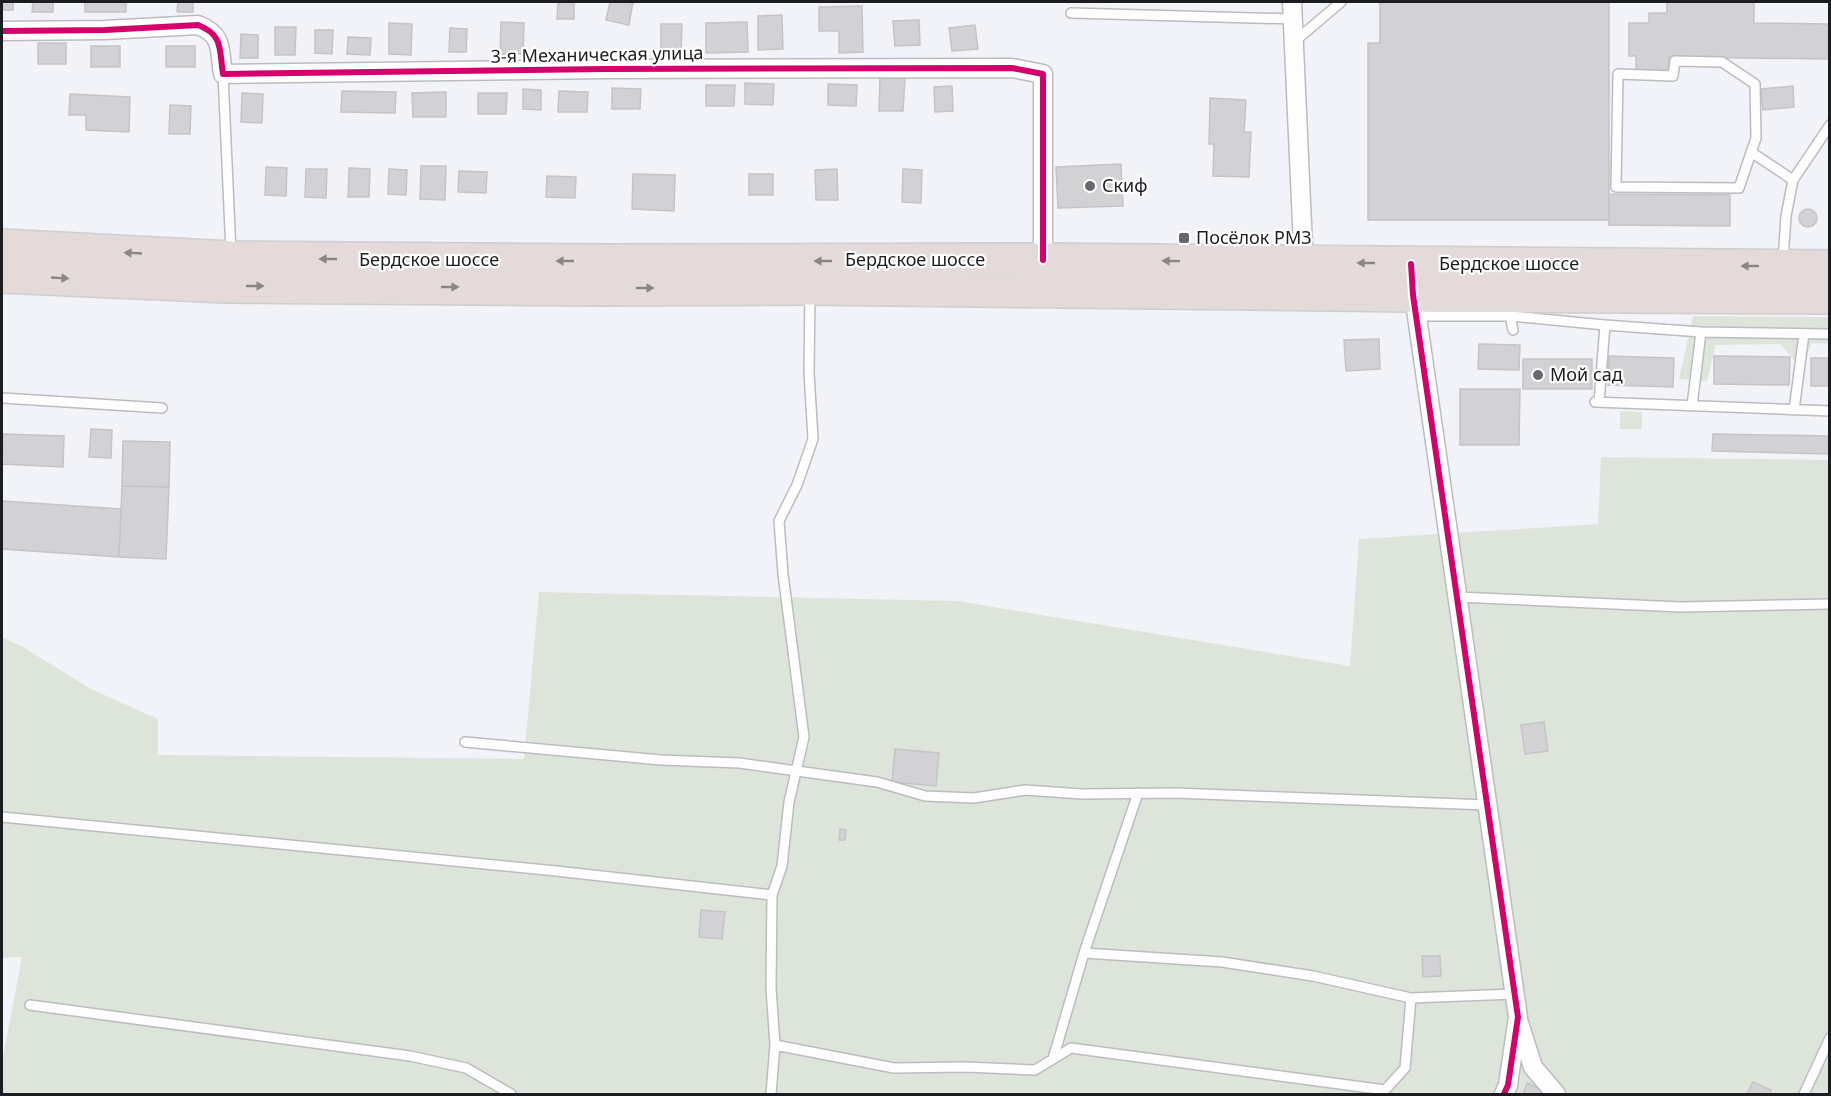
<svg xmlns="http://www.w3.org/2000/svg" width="1831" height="1096" font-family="'Noto Sans',sans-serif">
	<rect width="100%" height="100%" fill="#f2f3f8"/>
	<!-- green -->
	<path fill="#dde5db" d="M 1693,316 L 1829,317 L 1829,344 L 1812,343 L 1801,368 L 1780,344 L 1716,345 L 1707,381 L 1679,379 Z
		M 1620,411 L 1642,412 L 1642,429 L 1620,429 Z
		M 1601,457 L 1829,460 L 1829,1094 L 2,1094 L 2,1054 L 3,1057 L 22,957 L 2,958 L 2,637 L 23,647 L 91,689 L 158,719 L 158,755 L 524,759 L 539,592 L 957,601 L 1350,666 L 1359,539 L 1598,524 Z"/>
	<!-- building -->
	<path fill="#d2d1d4" stroke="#c4c4c8" stroke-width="1.5" d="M 2,2 L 13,2 L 13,10 L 2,10 Z
		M 33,2 L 53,2 L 53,12 L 32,12 Z
		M 85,2 L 126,2 L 126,12 L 85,12 Z
		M 178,2 L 193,2 L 193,12 L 177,12 Z
		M 558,2 L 574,2 L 574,19 L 557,19 Z
		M 610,2 L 633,2 L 629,25 L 606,20 Z
		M 1380,2 L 1609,2 L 1609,220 L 1368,220 L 1368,43 L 1380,43 Z
		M 1667,2 L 1754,2 L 1754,23 L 1830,24 L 1829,59 L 1669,57 L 1668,72 L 1636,72 L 1636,56 L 1629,56 L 1629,23 L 1649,23 L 1649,13 L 1667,13 Z
		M 862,6 L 863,52 L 839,53 L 839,31 L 819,31 L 819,7 Z
		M 782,15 L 783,49 L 758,50 L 758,16 Z
		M 919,20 L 920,45 L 895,46 L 893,21 Z
		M 501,22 L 524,23 L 523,54 L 500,54 Z
		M 747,22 L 748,52 L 706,53 L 706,23 Z
		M 389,23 L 412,24 L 411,55 L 389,54 Z
		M 661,24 L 682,24 L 681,53 L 661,53 Z
		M 975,25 L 978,49 L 952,51 L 949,28 Z
		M 275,27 L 296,27 L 295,55 L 275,55 Z
		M 450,28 L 467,29 L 466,52 L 449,52 Z
		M 315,30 L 333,30 L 332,54 L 315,53 Z
		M 241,34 L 258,35 L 258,58 L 240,58 Z
		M 348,37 L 371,38 L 370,55 L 347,54 Z
		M 38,43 L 66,43 L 66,64 L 38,64 Z
		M 91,46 L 120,46 L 120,67 L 91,67 Z
		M 166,46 L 195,46 L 195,67 L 166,67 Z
		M 880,77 L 905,78 L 903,111 L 879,111 Z
		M 745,83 L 774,84 L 773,105 L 745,104 Z
		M 828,84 L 857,85 L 856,106 L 828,105 Z
		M 706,85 L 735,85 L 734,106 L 706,106 Z
		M 952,86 L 953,111 L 935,112 L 934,87 Z
		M 1793,86 L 1794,107 L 1763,110 L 1761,89 Z
		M 612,88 L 641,89 L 640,109 L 612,109 Z
		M 523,89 L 541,90 L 541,110 L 523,109 Z
		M 342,91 L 396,92 L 395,113 L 341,112 Z
		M 559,91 L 588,92 L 587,112 L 558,112 Z
		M 446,92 L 446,117 L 413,117 L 412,93 Z
		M 242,93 L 263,94 L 262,123 L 241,122 Z
		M 478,93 L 507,93 L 506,114 L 478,114 Z
		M 70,94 L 130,97 L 129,132 L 86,130 L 86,115 L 69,115 Z
		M 1210,98 L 1246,100 L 1244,132 L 1251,132 L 1249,177 L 1213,176 L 1214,144 L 1209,144 Z
		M 170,105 L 191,106 L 190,134 L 169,134 Z
		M 1121,164 L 1123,206 L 1058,208 L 1056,167 Z
		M 421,166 L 446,166 L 445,200 L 420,199 Z
		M 266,167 L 287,168 L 286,196 L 265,195 Z
		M 349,168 L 370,169 L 369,197 L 348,197 Z
		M 306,169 L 327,169 L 326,198 L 305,197 Z
		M 389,169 L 407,170 L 406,195 L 388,194 Z
		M 837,169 L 838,200 L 816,200 L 815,170 Z
		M 903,169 L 922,170 L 921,203 L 902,202 Z
		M 459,171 L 487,172 L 486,193 L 458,192 Z
		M 633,174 L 675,175 L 674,211 L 632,209 Z
		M 749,174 L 773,174 L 773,195 L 749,195 Z
		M 547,176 L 576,177 L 575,198 L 546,197 Z
		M 1609,194 L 1730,195 L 1730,226 L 1609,225 Z
		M1799 218a9 9 0 1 1 18 0a9 9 0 1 1-18 0Z
		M 1379,339 L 1380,369 L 1346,371 L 1344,340 Z
		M 1479,344 L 1520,345 L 1519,370 L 1478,369 Z
		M 1609,356 L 1674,358 L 1673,387 L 1608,385 Z
		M 1714,356 L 1790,357 L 1789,385 L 1714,384 Z
		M 1811,358 L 1830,358 L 1830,386 L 1811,386 Z
		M 1523,359 L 1592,359 L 1592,389 L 1523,389 Z
		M 1460,389 L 1520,389 L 1519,445 L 1460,445 Z
		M 91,429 L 112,430 L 111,458 L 89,457 Z
		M 3,434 L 64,436 L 63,467 L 2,464 Z
		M 1713,434 L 1830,436 L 1830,454 L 1712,451 Z
		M 123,441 L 170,442 L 169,487 L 122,486 Z
		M 122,486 L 169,487 L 166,559 L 119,557 Z
		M 2,501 L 121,509 L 119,557 L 2,549 Z
		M 1544,722 L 1548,751 L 1525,754 L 1521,725 Z
		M 895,749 L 939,753 L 936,786 L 892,782 Z
		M 840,829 L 846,830 L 845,840 L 839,840 Z
		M 701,910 L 725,912 L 722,939 L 699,937 Z
		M 1422,956 L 1440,956 L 1441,976 L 1423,977 Z
		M 1753,1082 L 1771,1090 L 1769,1094 L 1747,1094 Z
		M 1527,1083 L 1542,1089 L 1545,1094 L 1523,1094 Z"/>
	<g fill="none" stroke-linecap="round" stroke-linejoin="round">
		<!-- lane casing -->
		<g stroke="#bbbcbf" stroke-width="12">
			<path id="lane" d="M 1071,13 L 1294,19
				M 1295,41 L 1341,2
				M 1675,61 L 1722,62 L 1755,84 L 1756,138 L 1739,188 L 1616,187 L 1618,74 L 1673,76 Z
				M 223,74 L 231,253
				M 1751,152 L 1793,180
				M 1783,260 L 1786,216 L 1793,180 L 1830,125
				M 1416,316 L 1510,316 L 1605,325 L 1701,332 L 1830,334
				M 1510,316 L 1513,330
				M 2,398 L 162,408
				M 1595,402 L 1830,411
				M 1599,402 L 1605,325
				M 1692,406 L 1701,332
				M 1794,410 L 1804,334
				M 1457,597 L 1681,607 L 1830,604
				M 465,742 L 661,760 L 739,763 L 877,782 L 925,796 L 974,798 L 1025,790 L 1082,794 L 1176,793 L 1487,805
				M 2,817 L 556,871 L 772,895
				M 1084,953 L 1222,962 L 1313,976 L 1411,998 L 1514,994
				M 30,1005 L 410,1056 L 466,1068 L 511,1094
				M 775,1045 L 894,1068 L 966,1067 L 1035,1070 L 1071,1048 L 1385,1090 L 1405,1068 L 1411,998
				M 1053,1059 L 1084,953 L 1138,793
				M 771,1094 L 775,1045 L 771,988 L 772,895 L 782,866 L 789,802 L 804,737 L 783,574 L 779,521 L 797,485 L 813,439 L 809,372 L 810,293
				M 1804,1094 L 1830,1038"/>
		</g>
		<!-- street casing -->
		<g stroke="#bbbcbf" stroke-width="21">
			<path id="street" d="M 1292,2 L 1304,268
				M 2,31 L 105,30 L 198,25 C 224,35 219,50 223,74 L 606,69 L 1012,68 L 1043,74 L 1043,260
				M 1413,289 L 1518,1017 L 1508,1085 L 1504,1094
				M 1519,1023 L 1533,1067 L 1556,1094"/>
		</g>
		<!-- highway casing -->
		<g stroke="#cdced0" stroke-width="36">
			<path id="highway" d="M 2,246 L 231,258 L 605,261 L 1043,260 L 1830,267
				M 2,276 L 226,286 L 601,289 L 810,288 L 1413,295 L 1830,297"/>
		</g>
		<!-- lane -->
		<use href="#lane" stroke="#fdfdfe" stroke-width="9"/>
		<!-- street -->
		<use href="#street" stroke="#fdfdfe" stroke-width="18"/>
		<!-- highway -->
		<use href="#highway" stroke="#e4dad9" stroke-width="33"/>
		<!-- cycleway casing -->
		<g stroke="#fff" stroke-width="10">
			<path id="cycleway" d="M 2,31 L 105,30 L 198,25 C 224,35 219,50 223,74 L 606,69 L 1012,68 L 1043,74 L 1043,260
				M 1411,264 L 1413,295 L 1518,1017 L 1508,1085 L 1504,1094"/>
		</g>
		<!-- cycleway -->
		<use href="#cycleway" stroke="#d6006c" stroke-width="6"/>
	</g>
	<!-- one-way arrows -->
	<defs><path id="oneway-solid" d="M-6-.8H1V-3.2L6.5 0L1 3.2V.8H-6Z" transform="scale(1.5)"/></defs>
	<g fill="#8a8586">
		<use href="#oneway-solid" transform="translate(133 253) rotate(-177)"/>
		<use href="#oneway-solid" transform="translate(328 259) rotate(-180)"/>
		<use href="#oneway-solid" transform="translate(565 261) rotate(-180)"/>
		<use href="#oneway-solid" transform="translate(823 261) rotate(180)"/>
		<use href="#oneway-solid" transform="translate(1171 261) rotate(-179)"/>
		<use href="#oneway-solid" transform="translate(1366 263) rotate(-180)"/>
		<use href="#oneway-solid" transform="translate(1750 266) rotate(-180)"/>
		<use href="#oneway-solid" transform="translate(60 278) rotate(3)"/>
		<use href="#oneway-solid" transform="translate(255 286)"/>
		<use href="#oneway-solid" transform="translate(450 287)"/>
		<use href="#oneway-solid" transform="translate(645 288)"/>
	</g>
	<!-- markers -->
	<g fill="#67686c" stroke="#fff" stroke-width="2">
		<circle cx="1090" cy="186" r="6"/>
		<rect x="1178" y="232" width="12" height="12" rx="3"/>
		<circle cx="1538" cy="375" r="6"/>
	</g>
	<g text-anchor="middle" stroke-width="4.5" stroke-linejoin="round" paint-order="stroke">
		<!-- street labels -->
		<g font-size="18" fill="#1c1d20" stroke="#fff">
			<text transform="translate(597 55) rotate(-1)" y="6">3-я Механическая улица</text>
			<text x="429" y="266">Бердское шоссе</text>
			<text x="915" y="266">Бердское шоссе</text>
			<text x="1509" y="270">Бердское шоссе</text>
		</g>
		<!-- poi labels -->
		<g font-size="18" fill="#1c1d20" stroke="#fff" text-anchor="start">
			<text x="1102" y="192">Скиф</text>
			<text x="1196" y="244">Посёлок РМЗ</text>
			<text x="1550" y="381">Мой сад</text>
		</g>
	</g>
	<!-- border -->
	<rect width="1831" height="1096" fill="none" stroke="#1c1d20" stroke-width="6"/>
</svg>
